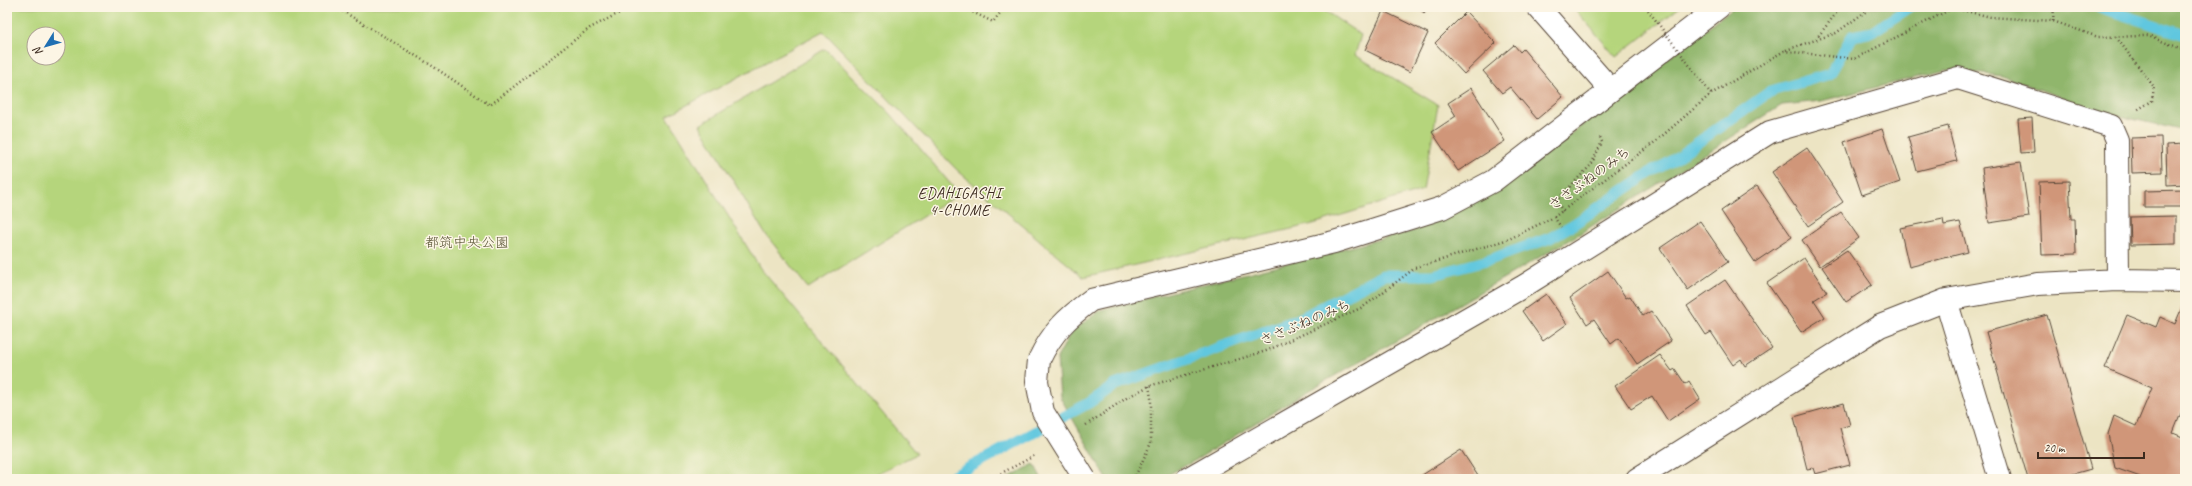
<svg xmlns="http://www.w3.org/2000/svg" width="2192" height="486" font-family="Caveat,'Klee One',sans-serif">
	<rect width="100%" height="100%" fill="#fcf5e5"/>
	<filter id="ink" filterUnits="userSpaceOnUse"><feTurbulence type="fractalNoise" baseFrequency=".025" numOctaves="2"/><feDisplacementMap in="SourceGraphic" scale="8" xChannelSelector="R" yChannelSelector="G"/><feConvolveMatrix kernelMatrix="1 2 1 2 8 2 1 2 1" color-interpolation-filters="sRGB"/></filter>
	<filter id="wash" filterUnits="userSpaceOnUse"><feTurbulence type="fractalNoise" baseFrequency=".012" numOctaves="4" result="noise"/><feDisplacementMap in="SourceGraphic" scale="16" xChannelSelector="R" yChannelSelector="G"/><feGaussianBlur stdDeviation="0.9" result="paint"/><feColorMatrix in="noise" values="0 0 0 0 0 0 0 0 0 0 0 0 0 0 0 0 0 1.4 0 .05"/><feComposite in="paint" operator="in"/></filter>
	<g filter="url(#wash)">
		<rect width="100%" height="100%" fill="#ece4c3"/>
		<!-- green -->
		<path fill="#b5d57c" stroke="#78804d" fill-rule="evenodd" d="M 7,7 L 1319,7 L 1361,35 L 1355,55 L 1438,105 L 1423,190 L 1313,224 L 1083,277 L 957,170 L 823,31 L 667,116 L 760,268 L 917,454 L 865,479 L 7,479 ZM 34,34 L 58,34 L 58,58 L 34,58 Z
			M 1573,7 L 1680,7 L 1616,57 Z
			M 825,49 L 890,113 L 959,194 L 808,288 L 764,232 L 700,125 Z"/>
		<!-- forest -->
		<path fill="#90b66c" stroke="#667045" d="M 1734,7 L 2185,7 L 2185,131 L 2102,112 L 2002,76 L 1946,70 L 1821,101 L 1782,105 L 1581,233 L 1403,337 L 1306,392 L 1196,460 L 1160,479 L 1107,479 L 1060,397 L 1057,358 L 1071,332 L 1101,310 L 1413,231 L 1500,189 Z
			M 1034,464 L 1042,479 L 1006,479 Z"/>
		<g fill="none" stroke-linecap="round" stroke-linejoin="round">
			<!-- stream -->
			<path stroke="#61c7df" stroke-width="11" d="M 2099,7 L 2185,35
				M 948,479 L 1089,403 L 1115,385 L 1299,319 L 1384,275 L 1433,275 L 1489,260 L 1550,238 L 1574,224 L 1651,172 L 1670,162 L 1771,91 L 1830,74 L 1852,36 L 1872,32 L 1910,7"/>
		</g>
		<g id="blocks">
			<!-- building -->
			<path fill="#d09679" d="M 1417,7 L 1429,7 L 1424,13 Z
				M 1383,11 L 1428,33 L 1410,72 L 1365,50 Z
				M 1466,12 L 1496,43 L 1464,74 L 1435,43 Z
				M 1514,45 L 1520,52 L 1523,49 L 1563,97 L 1537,119 L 1510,87 L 1502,93 L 1483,71 Z
				M 1471,88 L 1505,141 L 1458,171 L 1432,132 L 1456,116 L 1448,103 Z
				M 2032,118 L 2034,152 L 2021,153 L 2018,119 Z
				M 1948,126 L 1957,161 L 1917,171 L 1908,137 Z
				M 1882,129 L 1900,182 L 1862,195 L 1844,142 Z
				M 2161,137 L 2162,172 L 2132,173 L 2131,138 Z
				M 2185,144 L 2185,184 L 2167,185 L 2166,145 Z
				M 1807,148 L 1843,202 L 1808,226 L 1772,172 Z
				M 2021,162 L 2029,217 L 1989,223 L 1982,168 Z
				M 2069,181 L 2071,219 L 2075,219 L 2076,254 L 2042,255 L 2039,182 Z
				M 1757,186 L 1792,237 L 1755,262 L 1721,211 Z
				M 2185,190 L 2185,207 L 2144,207 L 2144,191 Z
				M 1841,212 L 1859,238 L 1820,266 L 1802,240 Z
				M 2176,216 L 2176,244 L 2131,245 L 2130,217 Z
				M 1943,219 L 1944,225 L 1960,222 L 1968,252 L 1909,267 L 1900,228 Z
				M 1700,221 L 1728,262 L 1688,290 L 1660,248 Z
				M 1847,250 L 1872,285 L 1846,302 L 1822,267 Z
				M 1804,258 L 1827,292 L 1814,300 L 1825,317 L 1801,332 L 1767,283 Z
				M 1608,271 L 1626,298 L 1630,296 L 1643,316 L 1651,311 L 1671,341 L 1637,364 L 1619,338 L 1611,344 L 1594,319 L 1587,324 L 1570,298 Z
				M 1725,280 L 1772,348 L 1745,366 L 1741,359 L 1733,365 L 1711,332 L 1706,335 L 1687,306 Z
				M 1546,294 L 1567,324 L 1543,341 L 1522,311 Z
				M 2183,305 L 2185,403 L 2173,433 L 2185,438 L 2185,469 L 2181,479 L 2146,479 L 2115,468 L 2108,434 L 2114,416 L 2136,426 L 2152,388 L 2105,368 L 2127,315 L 2156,327 L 2160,317 L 2175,324 Z
				M 2047,315 L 2091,469 L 2055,479 L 2028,479 L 1986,332 Z
				M 1660,355 L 1672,371 L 1675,369 L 1685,384 L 1689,381 L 1700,399 L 1668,421 L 1652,396 L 1631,409 L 1615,386 Z
				M 1844,403 L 1850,425 L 1840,428 L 1850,465 L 1815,474 L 1813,468 L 1807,469 L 1794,417 Z
				M 1461,450 L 1480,479 L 1416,479 Z"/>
		</g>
	</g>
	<g filter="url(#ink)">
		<use href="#blocks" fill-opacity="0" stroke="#564637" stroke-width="1"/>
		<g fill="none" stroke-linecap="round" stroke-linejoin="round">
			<!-- minor casing -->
			<g stroke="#564637" stroke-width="24">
				<path id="minor" d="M 1538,7 L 1611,90
					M 1946,300 L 2000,479
					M 1039,360 C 1052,332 1067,318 1091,300 L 1334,242 L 1442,208 L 1493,181 L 1719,7
					M 1187,479 L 1524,286 L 1770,132 L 1958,78 L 2111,126 L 2117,140 L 2118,280
					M 1637,479 L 1880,326 L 1946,300 L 2038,284 L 2118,280 L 2185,281"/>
			</g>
			<!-- path -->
			<path stroke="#564637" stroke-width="2.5" stroke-dasharray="1 3" stroke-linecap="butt" d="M 336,7 L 434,67 L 490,105 L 590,28 L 631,7
				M 962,7 L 993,22 L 1005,7
				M 1646,7 L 1648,10
				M 7,10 L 11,7
				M 2053,21 L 2054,7
				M 2116,37 L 2154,87 L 2152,101 L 2137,110
				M 1816,39 L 1841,7
				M 1786,50 L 1836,33 L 1872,7
				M 1563,211 L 1556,201 L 1591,165 L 1602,142 L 1600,137
				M 1554,217 L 1561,227
				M 1086,425 L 1128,397 L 1149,386 L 1266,351 L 1363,307 L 1415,268 L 1509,239 L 1554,217 L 1655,142 L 1711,94 L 1784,51 L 1854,59 L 1953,8 L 1991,17 L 2053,21 L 2098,37 L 2148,36 L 2185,50
				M 990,479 L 1036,455
				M 1134,479 L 1151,443 L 1151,398 L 1149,386"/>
			<!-- minor -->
			<use href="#minor" stroke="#fff" stroke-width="22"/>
			<!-- minor-bridge casing -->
			<g stroke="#564637" stroke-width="24" stroke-linecap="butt">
				<path id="minor-bridge" d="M 1039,360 L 1037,381 L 1043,412 L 1085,479"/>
			</g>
			<!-- path-bridge -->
			<path stroke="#564637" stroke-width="2.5" stroke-dasharray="1 3" stroke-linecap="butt" d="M 1648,10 L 1711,94"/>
			<!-- minor-bridge -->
			<use href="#minor-bridge" stroke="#fff" stroke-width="22"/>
		</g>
	</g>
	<g text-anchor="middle" stroke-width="3" stroke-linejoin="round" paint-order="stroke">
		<!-- street labels -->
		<g font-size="14" fill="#3b2a1e" stroke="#fcf5e5">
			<text transform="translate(1589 178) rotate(-36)" y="5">ささぶねのみち</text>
			<text transform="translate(1305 322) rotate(-23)" y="5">ささぶねのみち</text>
		</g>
		<!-- park labels -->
		<g font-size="14" fill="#5a5536" stroke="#fcf5e5">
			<text x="467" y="247">都筑中央公園</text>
		</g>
		<!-- neighbourhood labels -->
		<g font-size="15" letter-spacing="1" fill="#3b2a1e" stroke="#fcf5e5">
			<text x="960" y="198">EDAHIGASHI<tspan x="960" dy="17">4-CHOME</tspan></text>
		</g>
	</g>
	<!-- margin -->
	<rect width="2192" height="486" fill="none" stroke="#fcf5e5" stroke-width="24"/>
	<!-- north arrow -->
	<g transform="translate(46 46) rotate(233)"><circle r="19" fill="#fcf5e5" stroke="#afa495"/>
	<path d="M0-3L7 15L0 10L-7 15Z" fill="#1f6fb2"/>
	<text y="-6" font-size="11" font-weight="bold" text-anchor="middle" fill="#3b2a1e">N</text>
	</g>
	<!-- scale -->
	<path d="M2038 452v6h106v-6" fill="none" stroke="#3b2a1e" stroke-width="2"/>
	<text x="2044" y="452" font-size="12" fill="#3b2a1e" stroke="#fcf5e5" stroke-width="3" paint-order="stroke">20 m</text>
</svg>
